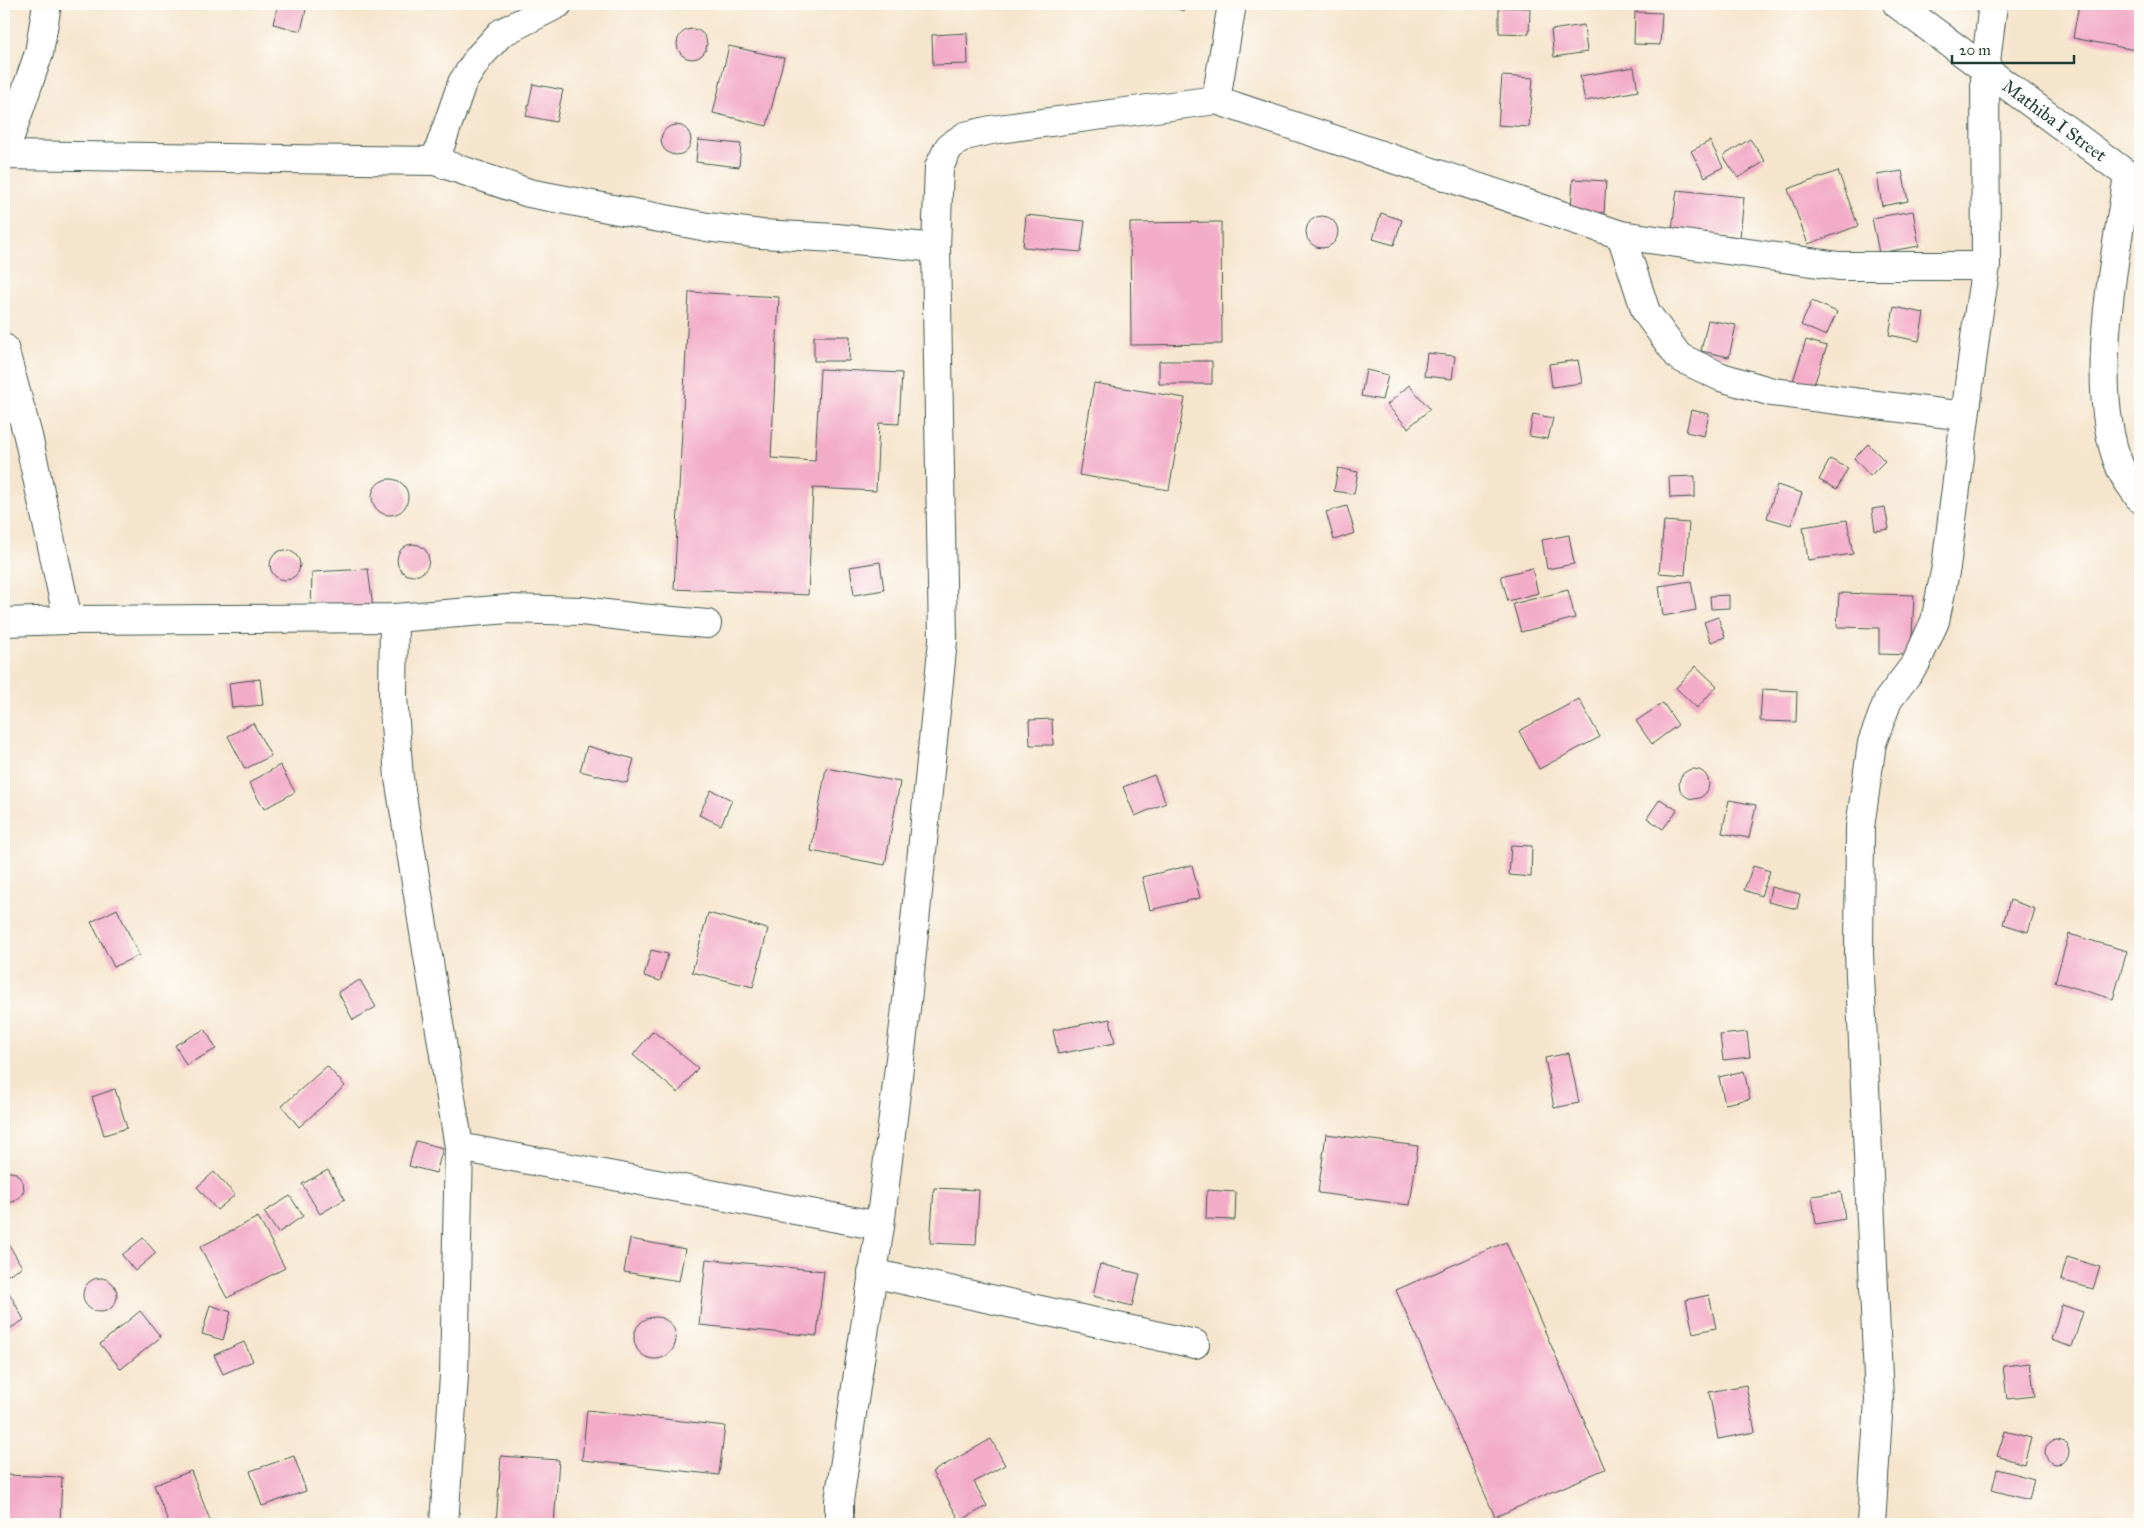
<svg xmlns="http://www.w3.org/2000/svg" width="2144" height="1528" font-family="'IM FELL Great Primer',serif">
	<rect width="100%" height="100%" fill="#fdfcf7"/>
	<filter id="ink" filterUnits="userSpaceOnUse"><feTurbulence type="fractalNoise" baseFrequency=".02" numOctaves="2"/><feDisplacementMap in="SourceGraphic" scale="10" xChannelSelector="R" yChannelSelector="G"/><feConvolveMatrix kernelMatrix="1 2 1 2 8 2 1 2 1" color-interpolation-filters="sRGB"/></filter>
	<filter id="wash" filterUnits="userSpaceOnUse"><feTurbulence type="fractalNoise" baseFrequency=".0096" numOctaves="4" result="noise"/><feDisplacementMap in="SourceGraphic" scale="20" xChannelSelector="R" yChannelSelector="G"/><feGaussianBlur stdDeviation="1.12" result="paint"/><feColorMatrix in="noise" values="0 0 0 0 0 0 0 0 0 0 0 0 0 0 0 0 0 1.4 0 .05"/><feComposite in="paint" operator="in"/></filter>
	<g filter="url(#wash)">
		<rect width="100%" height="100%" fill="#f6e5cd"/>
		<g id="blocks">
			<!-- building -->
			<path fill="#f3acc8" d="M 278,4 L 307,5 L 301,31 L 273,24 Z
				M 1163,4 L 1187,4 L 1184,11 Z
				M 2079,4 L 2140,4 L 2140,51 L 2073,38 Z
				M 1499,7 L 1530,8 L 1529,34 L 1499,33 Z
				M 1635,12 L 1662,13 L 1660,45 L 1634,44 Z
				M 1584,25 L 1587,52 L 1554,57 L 1551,30 Z
				M677 44a15 15 0 1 1 30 0a15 15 0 1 1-30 0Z
				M 967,33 L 968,64 L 933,65 L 932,35 Z
				M 729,46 L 784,58 L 767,126 L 713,113 Z
				M 1634,67 L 1638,91 L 1585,101 L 1580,76 Z
				M 1502,76 L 1533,78 L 1529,127 L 1498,125 Z
				M 533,84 L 563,90 L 556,122 L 526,116 Z
				M661 140a15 15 0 1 1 30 0a15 15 0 1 1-30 0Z
				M 1750,139 L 1765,161 L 1738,178 L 1723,156 Z
				M 698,140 L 741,144 L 739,167 L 696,162 Z
				M 1710,141 L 1723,167 L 1705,177 L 1691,151 Z
				M 1838,171 L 1858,226 L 1808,244 L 1788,189 Z
				M 1902,171 L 1908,201 L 1882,206 L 1877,175 Z
				M 1573,179 L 1606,181 L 1604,213 L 1571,210 Z
				M 1677,190 L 1744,197 L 1740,237 L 1672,230 Z
				M 1913,211 L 1919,246 L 1879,253 L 1872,218 Z
				M 1381,213 L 1402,220 L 1394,245 L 1373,239 Z
				M 1026,215 L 1085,221 L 1081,252 L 1023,247 Z
				M1306 232a16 16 0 1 1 32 0a16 16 0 1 1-32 0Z
				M 1221,222 L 1222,344 L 1131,345 L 1130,223 Z
				M 689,292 L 779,297 L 771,458 L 815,461 L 820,369 L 902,373 L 899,424 L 879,423 L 876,491 L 813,488 L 808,595 L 674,589 Z
				M 1812,301 L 1837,312 L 1826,336 L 1801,325 Z
				M 1894,307 L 1924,313 L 1919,341 L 1889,335 Z
				M 1708,320 L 1736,325 L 1729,357 L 1701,351 Z
				M 814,336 L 850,336 L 849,361 L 814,361 Z
				M 1806,340 L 1827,346 L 1812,391 L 1792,384 Z
				M 1427,353 L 1455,356 L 1452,379 L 1424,376 Z
				M 1578,360 L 1582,383 L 1552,387 L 1549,364 Z
				M 1159,361 L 1212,361 L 1212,384 L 1159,384 Z
				M 1366,370 L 1388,375 L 1382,400 L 1361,396 Z
				M 1094,383 L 1185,398 L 1169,490 L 1079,475 Z
				M 1409,385 L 1430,409 L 1408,428 L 1387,405 Z
				M 1691,410 L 1709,414 L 1704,436 L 1686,432 Z
				M 1533,414 L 1553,418 L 1548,439 L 1529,436 Z
				M 1868,444 L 1885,461 L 1870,476 L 1854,458 Z
				M 1830,459 L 1848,468 L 1837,489 L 1819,480 Z
				M 1338,468 L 1358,472 L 1354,494 L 1334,491 Z
				M 1695,476 L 1695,497 L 1670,498 L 1669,477 Z
				M372 497a18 18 0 1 1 36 0a18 18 0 1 1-36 0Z
				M 1777,485 L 1802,493 L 1791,525 L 1767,518 Z
				M 1347,506 L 1355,533 L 1334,540 L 1326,512 Z
				M 1885,507 L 1889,529 L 1875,531 L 1872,509 Z
				M 1847,520 L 1853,554 L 1808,560 L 1803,527 Z
				M 1664,521 L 1689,523 L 1685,575 L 1659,573 Z
				M 1569,535 L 1574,564 L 1547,569 L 1542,540 Z
				M397 560a16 16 0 1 1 32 0a16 16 0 1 1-32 0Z
				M270 565a15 15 0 1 1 30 0a15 15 0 1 1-30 0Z
				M 880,562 L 884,590 L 854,595 L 850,567 Z
				M 1532,568 L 1538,593 L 1508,601 L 1501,576 Z
				M 368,569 L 373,608 L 311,611 L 312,572 Z
				M 1691,581 L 1696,610 L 1663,616 L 1659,586 Z
				M 1568,590 L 1575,618 L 1521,632 L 1513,604 Z
				M 1839,593 L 1914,595 L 1911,655 L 1879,654 L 1879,628 L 1837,627 Z
				M 1729,595 L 1729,608 L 1711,609 L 1710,596 Z
				M 1718,617 L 1725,637 L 1711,642 L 1704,622 Z
				M 1696,666 L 1717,686 L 1697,708 L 1676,688 Z
				M 260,679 L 263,705 L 232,708 L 229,683 Z
				M 1762,689 L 1797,691 L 1796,722 L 1760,721 Z
				M 1579,699 L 1600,737 L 1539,769 L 1519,731 Z
				M 1663,703 L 1678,725 L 1652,744 L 1636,721 Z
				M 1052,719 L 1053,745 L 1030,745 L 1029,720 Z
				M 253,723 L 271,756 L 245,769 L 228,736 Z
				M 587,746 L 634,759 L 627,783 L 580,771 Z
				M 280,765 L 295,792 L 264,809 L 249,783 Z
				M 826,768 L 900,782 L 885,865 L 811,851 Z
				M1679 784a15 15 0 1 1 30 0a15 15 0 1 1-30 0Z
				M 1154,775 L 1166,803 L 1135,816 L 1123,787 Z
				M 711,790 L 732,800 L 721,825 L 699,815 Z
				M 1660,799 L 1677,810 L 1663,829 L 1647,818 Z
				M 1729,800 L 1756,805 L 1749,838 L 1722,833 Z
				M 1511,845 L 1532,846 L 1531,877 L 1509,875 Z
				M 1192,865 L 1200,898 L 1150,910 L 1142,877 Z
				M 1753,866 L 1770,871 L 1761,896 L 1744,890 Z
				M 1771,887 L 1800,894 L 1797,909 L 1768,902 Z
				M 2010,900 L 2035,909 L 2028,932 L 2003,924 Z
				M 117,909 L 139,955 L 114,967 L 91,922 Z
				M 708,913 L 768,929 L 753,987 L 692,972 Z
				M 2069,934 L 2127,951 L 2113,999 L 2055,982 Z
				M 651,950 L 668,954 L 660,981 L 644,976 Z
				M 360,980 L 376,1007 L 353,1020 L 338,992 Z
				M 1110,1019 L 1115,1043 L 1058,1054 L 1053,1030 Z
				M 205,1029 L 216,1049 L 186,1065 L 175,1045 Z
				M 653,1031 L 698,1068 L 678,1093 L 633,1055 Z
				M 1747,1032 L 1750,1057 L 1723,1060 L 1720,1035 Z
				M 1569,1053 L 1579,1103 L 1554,1108 L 1545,1058 Z
				M 327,1066 L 345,1086 L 299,1127 L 282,1106 Z
				M 1744,1071 L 1750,1099 L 1725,1104 L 1719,1077 Z
				M 115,1089 L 127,1128 L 104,1135 L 92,1097 Z
				M 1326,1134 L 1418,1146 L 1410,1205 L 1318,1193 Z
				M 416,1141 L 443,1148 L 436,1173 L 409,1166 Z
				M 328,1170 L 345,1199 L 320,1214 L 302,1184 Z
				M 4,1171 L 16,1173 L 23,1182 L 24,1190 L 21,1196 L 15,1201 L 9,1203 L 4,1202 Z
				M 214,1172 L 235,1195 L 217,1210 L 197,1187 Z
				M 934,1188 L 979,1190 L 976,1245 L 930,1243 Z
				M 1207,1190 L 1236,1192 L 1235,1220 L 1206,1219 Z
				M 1841,1192 L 1845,1219 L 1816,1224 L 1812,1196 Z
				M 290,1196 L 303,1216 L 278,1233 L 264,1212 Z
				M 258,1217 L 285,1268 L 227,1298 L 200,1247 Z
				M 143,1238 L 156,1253 L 135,1271 L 122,1255 Z
				M 630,1239 L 685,1249 L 679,1281 L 624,1272 Z
				M 1506,1242 L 1605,1469 L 1495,1517 L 1396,1290 Z
				M 8,1243 L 22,1267 L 4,1277 L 4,1245 Z
				M 2067,1257 L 2100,1267 L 2093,1289 L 2061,1280 Z
				M 706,1259 L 824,1271 L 817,1336 L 699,1325 Z
				M 1100,1264 L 1140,1274 L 1132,1306 L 1093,1296 Z
				M83 1295a17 17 0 1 1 34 0a17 17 0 1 1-34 0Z
				M 5,1285 L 24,1320 L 4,1332 L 4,1286 Z
				M 1709,1295 L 1716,1328 L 1693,1333 L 1686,1300 Z
				M 210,1305 L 231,1312 L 223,1340 L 202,1334 Z
				M 2062,1305 L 2083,1312 L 2072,1347 L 2051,1340 Z
				M 140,1311 L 161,1337 L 121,1369 L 100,1344 Z
				M634 1338a21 21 0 1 1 42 0a21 21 0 1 1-42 0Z
				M 244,1342 L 253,1361 L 223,1374 L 214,1355 Z
				M 2030,1363 L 2035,1396 L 2007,1399 L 2003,1366 Z
				M 1746,1385 L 1755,1432 L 1718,1439 L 1709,1392 Z
				M 587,1410 L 725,1426 L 719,1475 L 582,1460 Z
				M 2005,1431 L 2031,1438 L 2024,1464 L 1997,1456 Z
				M 991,1439 L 1005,1465 L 974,1482 L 987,1506 L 960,1521 L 932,1472 Z
				M2045 1452a12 12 0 1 1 24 0a12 12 0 1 1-24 0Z
				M 294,1456 L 306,1491 L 262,1506 L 250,1471 Z
				M 501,1456 L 559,1460 L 554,1524 L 496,1524 Z
				M 1997,1469 L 2034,1479 L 2029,1500 L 1992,1490 Z
				M 191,1471 L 210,1520 L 200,1524 L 169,1524 L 154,1485 Z
				M 4,1475 L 62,1477 L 60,1524 L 4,1524 Z"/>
		</g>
	</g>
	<g filter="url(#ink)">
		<use href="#blocks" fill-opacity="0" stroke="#3f564b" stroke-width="1"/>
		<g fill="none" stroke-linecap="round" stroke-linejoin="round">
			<!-- minor casing -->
			<g stroke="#3f564b" stroke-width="30">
				<g id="minor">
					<path id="s1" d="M 1897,4 L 2140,184"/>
					<path d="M 1216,100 L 1232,4"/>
					<path d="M 4,154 L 39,53 L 47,4"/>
					<path d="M 4,155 L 435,161 L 529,193 L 707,227 L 761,234 L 836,238 L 936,248"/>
					<path d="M 435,161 L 462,83 L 479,57 L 501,33 L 558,4"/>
					<path d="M 2128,176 C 2115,260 2087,387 2120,467 C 2124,478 2134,489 2140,499"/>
					<path d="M 1621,235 L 1646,312 L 1679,357 L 1721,377 L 1772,392 L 1965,416"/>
					<path d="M 4,348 L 28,436 L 68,620"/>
					<path d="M 394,618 L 393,696 L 399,778 L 459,1147 L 454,1376 L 444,1524"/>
					<path d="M 4,622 L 68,620 L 394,618 L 509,609 L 582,611 L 639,618 L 707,624"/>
					<path d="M 459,1147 L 880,1226"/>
					<path d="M 872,1273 L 1195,1344"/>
					<path d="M 839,1524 L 839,1501 L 880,1226 L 908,992 L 943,640 L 936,248 L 939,167 L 949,147 L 965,136 L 991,130 L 1216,100 L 1621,235 L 1839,266 L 1986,266"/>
					<path d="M 1871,1524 L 1879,1400 L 1859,953 L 1860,827 L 1872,743 L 1888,700 L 1916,663 L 1935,621 L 1946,567 L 1976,330 L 1986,266 L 1985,70 L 1993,4"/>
				</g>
			</g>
			<!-- minor -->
			<use href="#minor" stroke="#fff" stroke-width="28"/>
		</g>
	</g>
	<g text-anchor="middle" stroke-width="4.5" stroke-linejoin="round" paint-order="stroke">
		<!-- street labels -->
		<g font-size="18" fill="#1f3d34" stroke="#fdfcf7">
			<text dy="6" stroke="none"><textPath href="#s1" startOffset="196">Mathiba I Street</textPath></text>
		</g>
	</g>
	<!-- margin -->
	<rect width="2144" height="1528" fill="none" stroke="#fdfcf7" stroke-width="20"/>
	<!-- scale -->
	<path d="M1952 55v8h122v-8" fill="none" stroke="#1f3d34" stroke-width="2.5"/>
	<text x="1959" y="55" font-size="15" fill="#1f3d34" stroke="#fdfcf7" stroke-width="4" paint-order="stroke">20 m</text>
</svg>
